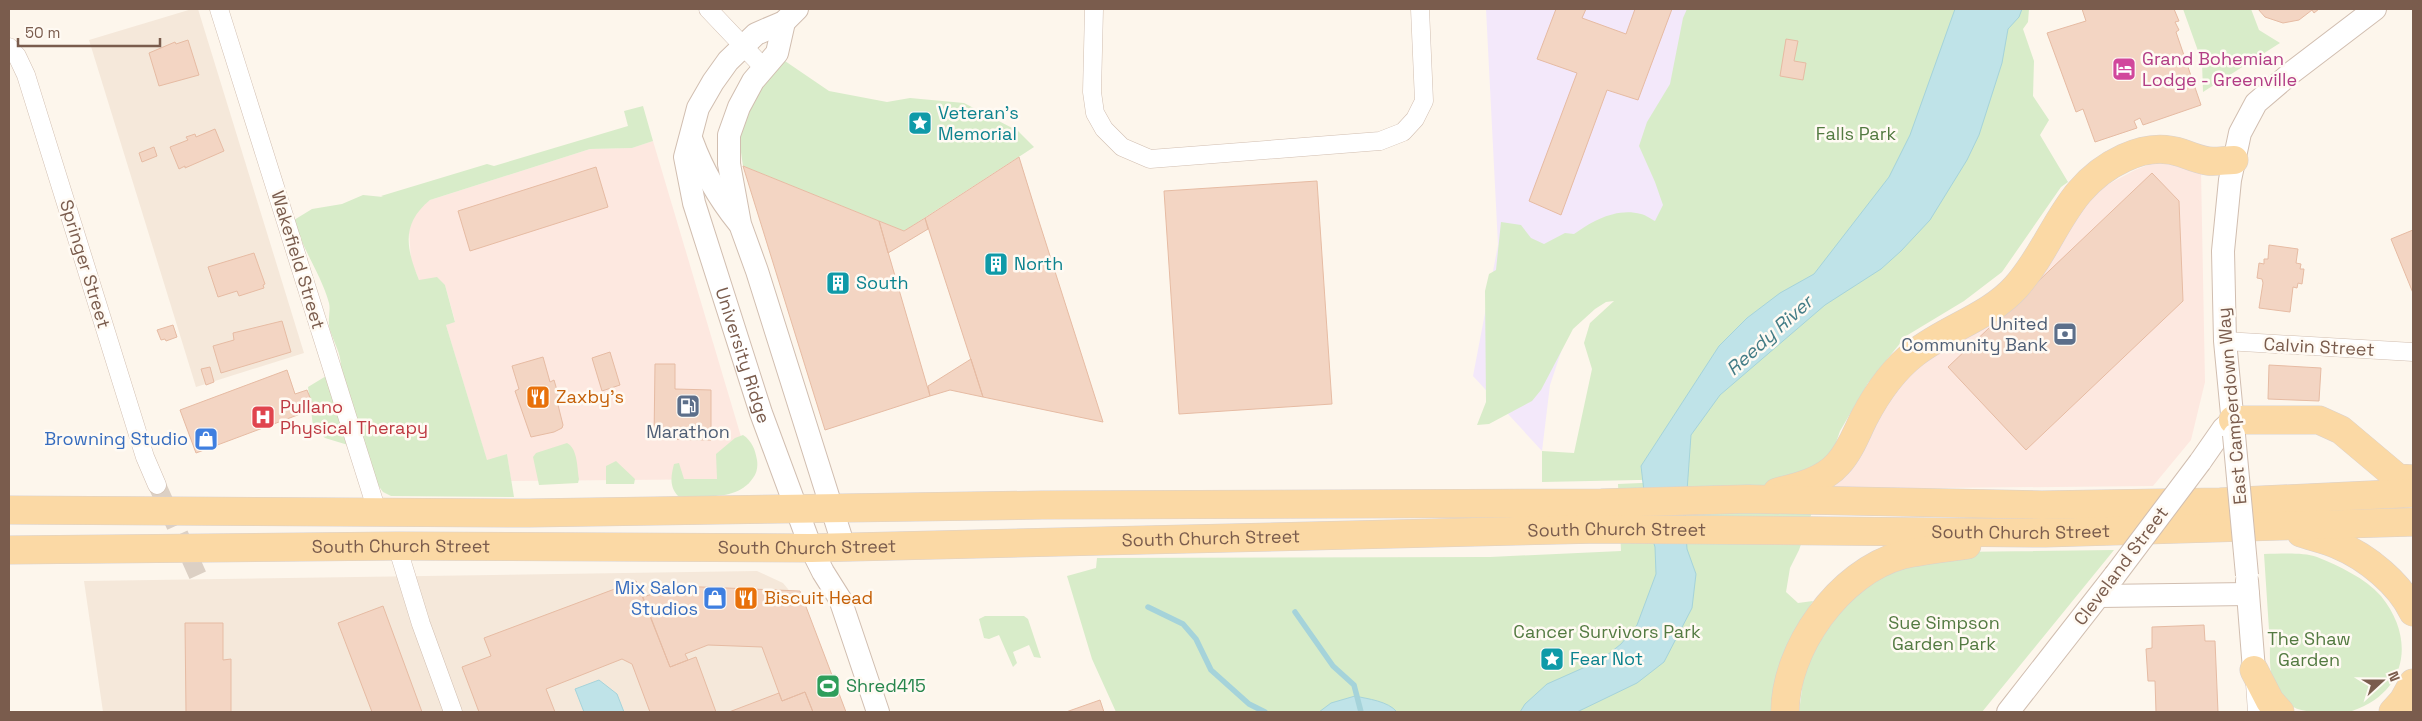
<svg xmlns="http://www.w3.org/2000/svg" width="2422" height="721" font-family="'Space Grotesk',sans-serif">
	<rect width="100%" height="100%" fill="#fdf6ec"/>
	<!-- residential -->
	<path fill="#f5e8da" d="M 192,9 L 198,9 L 304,353 L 196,387 L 89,40 Z
		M 757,571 L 783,583 L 802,606 L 846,712 L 103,712 L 84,581 Z"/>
	<!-- commercial -->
	<path fill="#fde8e0" d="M 653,141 L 748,460 L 735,479 L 511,481 L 507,454 L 487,461 L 446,325 L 455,321 L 445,285 L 419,280 L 411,261 L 409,229 L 416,211 L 430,200 L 590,149 L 632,148 Z
		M 2166,158 L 2201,171 L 2205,382 L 2191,440 L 2153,486 L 1835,489 L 1836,474 L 1885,395 L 2105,186 L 2135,170 Z"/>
	<!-- education -->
	<path fill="#f3e8fa" d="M 1486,9 L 1757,9 L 1700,158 L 1615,281 L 1571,322 L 1550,385 L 1542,451 L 1473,376 L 1498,245 Z"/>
	<!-- green -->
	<path fill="#d8ecc9" d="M 1687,9 L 2029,9 L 2028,22 L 2023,29 L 2034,61 L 2033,96 L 2049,120 L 2040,135 L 2068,182 L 2061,187 L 2002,272 L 1964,301 L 1906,336 L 1868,383 L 1840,431 L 1799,550 L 1790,568 L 1786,592 L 1798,603 L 1813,601 C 1791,636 1773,670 1772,712 L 1116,712 L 1092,659 L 1067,576 L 1096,568 L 1097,558 L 1490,557 L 1621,551 L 1618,484 L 1686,481 L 1687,479 L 1542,482 L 1542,451 L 1574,453 L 1592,369 L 1584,343 L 1590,323 L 1614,301 L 1606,302 L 1595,309 L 1573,329 L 1541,390 L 1532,401 L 1489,424 L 1477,425 L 1486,402 L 1485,291 L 1489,274 L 1496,270 L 1501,222 L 1521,225 L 1531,238 L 1544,244 L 1565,233 L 1574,234 C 1592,221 1617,207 1641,214 C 1646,215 1651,219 1655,221 L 1663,205 L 1655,182 L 1639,146 L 1647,122 L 1670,84 L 1683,18 Z
		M 2183,9 L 2251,9 L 2259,30 L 2280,43 L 2203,92 L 2202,62 Z
		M 782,59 L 829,91 L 887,102 L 910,98 L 964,103 L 1018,131 L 1034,147 L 904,231 L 743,166 L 737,125 L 756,91 Z
		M 643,106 L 653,141 L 632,148 L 590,149 L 430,200 C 401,224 406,248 419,280 L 437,277 L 445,285 L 455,322 L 446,325 L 487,460 L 507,454 L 514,497 L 391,496 L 383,492 L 348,445 L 325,438 L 313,426 L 308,387 L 341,367 C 341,353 334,343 330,330 C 327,320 331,311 329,303 C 321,274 302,249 294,220 L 312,209 L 342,204 L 363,195 L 383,197 L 381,196 L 487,164 L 494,166 L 628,126 L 624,111 Z
		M 743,435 C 752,441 755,449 757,460 C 758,466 757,473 753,478 C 737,502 704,495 678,496 C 669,486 671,476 674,464 L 679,463 L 684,479 L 717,479 L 716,454 L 735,438 Z
		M 567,443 C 578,449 577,468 579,479 L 578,483 L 539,485 L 533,457 L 536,453 Z
		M 616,461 L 635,479 L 634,484 L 606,484 L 606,466 Z
		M 2114,550 L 1982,712 L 1799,712 L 1804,673 L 1811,654 L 1833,619 L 1861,591 L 1895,567 L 1956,552 Z
		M 2264,554 C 2280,554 2302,552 2317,557 C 2339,566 2365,578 2381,596 C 2416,639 2407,693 2352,711 C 2344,714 2333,712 2325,712 C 2295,712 2286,708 2273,679 C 2269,669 2270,655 2270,645 C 2268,615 2266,584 2264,554 Z
		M 985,616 L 1024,616 L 1028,619 L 1041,658 L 1034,657 L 1029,645 L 1013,652 L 1017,663 L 1013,667 L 999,635 L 989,639 L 984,638 L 979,619 Z"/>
	<!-- water -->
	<path fill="#bfe3e8" stroke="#a5d3da" d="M 1955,9 L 2022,9 L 2019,17 L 2008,29 L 2002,63 L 1979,135 L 1967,160 L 1930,220 L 1901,251 L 1881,269 L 1825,305 L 1720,395 L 1691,435 L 1685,519 L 1687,549 L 1696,574 L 1692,608 L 1664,662 L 1637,683 L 1577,712 L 1520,712 L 1525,704 L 1547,684 L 1601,660 L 1621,644 L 1637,625 L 1656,574 L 1655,547 L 1648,525 L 1641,466 L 1719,346 L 1747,318 L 1780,293 L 1814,274 L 1889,177 L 1910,135 Z
		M 599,680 L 617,694 L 624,712 L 584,712 L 575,689 Z
		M 1355,696 C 1368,699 1388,701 1397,712 L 1319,712 L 1331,703 Z"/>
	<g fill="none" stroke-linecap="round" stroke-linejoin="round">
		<!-- stream -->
		<path stroke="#a5d3da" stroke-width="5.5" d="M 1148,607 L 1183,624 L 1196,639 L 1211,670 L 1249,704 L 1265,712
			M 1295,612 L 1333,666 L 1354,685 L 1361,712"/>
	</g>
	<!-- building -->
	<path fill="#f3d5c3" stroke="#e6bba3" d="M 1556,9 L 1586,9 L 1582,18 L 1626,34 L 1635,9 L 1672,9 L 1638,100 L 1607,90 L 1561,215 L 1529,201 L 1577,73 L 1537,59 Z
		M 2082,9 L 2174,9 L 2179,21 L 2175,22 L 2179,30 L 2176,32 L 2201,105 L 2143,125 L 2140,118 L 2134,121 L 2137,128 L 2095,142 L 2083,109 L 2076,112 L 2047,33 L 2086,21 Z
		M 2258,9 L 2319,9 L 2314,13 L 2312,10 L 2299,20 L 2283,23 L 2265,17 Z
		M 1786,39 L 1798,41 L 1794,61 L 1806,63 L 1803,80 L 1780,76 Z
		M 188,40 L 199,75 L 159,86 L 149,53 L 175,42 L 176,44 Z
		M 215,129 L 224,151 L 185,168 L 185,166 L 179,169 L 170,147 L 188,140 L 186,137 L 195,134 L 196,137 Z
		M 154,147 L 157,156 L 142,162 L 139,153 Z
		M 1019,157 L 1036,212 L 1103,422 L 983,397 L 925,218 Z
		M 743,166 L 879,221 L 930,396 L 825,430 Z
		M 596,167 L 608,207 L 470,251 L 458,211 Z
		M 2152,173 L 2179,201 L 2183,301 L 2026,450 L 1948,367 Z
		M 1317,181 L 1332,404 L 1179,414 L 1164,191 Z
		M 925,218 L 928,229 L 888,253 L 879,221 L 904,231 Z
		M 2413,230 L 2413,293 L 2391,239 Z
		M 2269,245 L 2298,249 L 2296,263 L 2301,264 L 2300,269 L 2304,269 L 2302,284 L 2298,283 L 2297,288 L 2293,287 L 2290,312 L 2259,308 L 2263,283 L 2262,279 L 2257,278 L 2259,263 L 2264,264 L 2264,259 L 2268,259 Z
		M 254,253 L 265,284 L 263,285 L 264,288 L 239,296 L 237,291 L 218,297 L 208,267 Z
		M 282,321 L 291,352 L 221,373 L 213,346 L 234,340 L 233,333 Z
		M 173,325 L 177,337 L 166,341 L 165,339 L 161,340 L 157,330 Z
		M 610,352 L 620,385 L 602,391 L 592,358 Z
		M 543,357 L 550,382 L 554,380 L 561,404 L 558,405 L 563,425 L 562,428 L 554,432 L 531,437 L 515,391 L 519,389 L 512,366 Z
		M 971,359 L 983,397 L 950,390 L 930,396 L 928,386 Z
		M 655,364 L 675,364 L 675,389 L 711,390 L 711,440 L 654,439 Z
		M 2269,365 L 2321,368 L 2319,401 L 2268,399 Z
		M 210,367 L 214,382 L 206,385 L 201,369 Z
		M 287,370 L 295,394 L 307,390 L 313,405 L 301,409 L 303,413 L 196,453 L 180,410 Z
		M 636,581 L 670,667 L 696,657 L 716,712 L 650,712 L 632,664 L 622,659 L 546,689 L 555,712 L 479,712 L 462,667 L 491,656 L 484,638 Z
		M 677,586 L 800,591 L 846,712 L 813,712 L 805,692 L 782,701 L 762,647 L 708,645 L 685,654 L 688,660 L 670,667 L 643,597 Z
		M 383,606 L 422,712 L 372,712 L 338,623 Z
		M 185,623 L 223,623 L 223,660 L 231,659 L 231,712 L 186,712 Z
		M 2204,625 L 2205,641 L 2215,641 L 2218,712 L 2156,712 L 2155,681 L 2148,681 L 2146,649 L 2152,648 L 2152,627 Z
		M 805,692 L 813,712 L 729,712 L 779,693 L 782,701 Z
		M 1100,700 L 1104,712 L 1066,712 Z"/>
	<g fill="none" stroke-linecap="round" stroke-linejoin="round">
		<!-- minor-tunnel -->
		<path stroke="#dcd0c4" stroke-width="18" stroke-dasharray="18 9" stroke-linecap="butt" d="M 157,485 L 199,578"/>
		<!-- minor casing -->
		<g stroke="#d1beb0" stroke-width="19">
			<path id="minor" d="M 219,9 L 377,511
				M 708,9 L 764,68
				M 1094,9 L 1092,92 L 1095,113 L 1104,129 L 1122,147 L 1150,159 L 1380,141 L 1403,132 L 1415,119 L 1424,101 L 1420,9
				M 9,47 L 17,56 L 26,75 L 145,457 L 157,485
				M 2225,341 L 2413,352
				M 397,546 L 421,624 L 453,712
				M 2255,683 L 2257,712"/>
		</g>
		<!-- tertiary casing -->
		<g stroke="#d1beb0" stroke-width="24">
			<g id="tertiary">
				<path id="s1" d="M 797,9 L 784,22 L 756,34 L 728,61 L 713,82 L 698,108 L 685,157 L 694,203 L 761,413 L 811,548 L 823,572 L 840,599 L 878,712"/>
				<path d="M 784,22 L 777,53 L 753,81 L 739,107 L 729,135 L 729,164 L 740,224 L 757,271 L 844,547"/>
				<path d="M 692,141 C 703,171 718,197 738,222"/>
				<path d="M 2234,435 L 2225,341 L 2223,251 L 2230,180 L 2240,133 L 2256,103 L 2291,73 L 2375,9"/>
				<path d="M 2200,462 L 2223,429 L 2233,420"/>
				<path d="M 2247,581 L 2254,670"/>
				<path d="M 2100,596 L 2248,594"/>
				<path d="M 2008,712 L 2115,575"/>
			</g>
		</g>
		<!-- primary casing -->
		<g stroke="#dad1cd" stroke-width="29">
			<g id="primary">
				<path d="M 2233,420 L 2319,420 L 2341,430 L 2398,478 L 2413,479"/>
				<path d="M 1777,492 C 1798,487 1823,481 1838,464 C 1850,451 1856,434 1864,418 C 1876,395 1894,369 1915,353 C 1947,328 1989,317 2016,287 C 2056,242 2063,186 2124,158 C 2143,149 2162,146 2182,153 C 2190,156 2200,160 2208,161 C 2216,162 2226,160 2234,160"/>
				<path d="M 9,510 L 529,513 L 1042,505 L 1601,503 L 1748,499 L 2042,505 L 2220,502 L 2413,493"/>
				<path d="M 2301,533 C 2313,537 2327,540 2338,545 C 2367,557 2400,584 2413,612"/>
				<path id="s2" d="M 9,550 L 397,546 L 811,548 L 1600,529 L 2045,533 L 2413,522"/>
				<path d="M 2254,670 L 2270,701 L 2280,712"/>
				<path d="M 1785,712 C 1785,649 1839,572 1902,555 C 1923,550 1945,548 1967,545"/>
				<path d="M 2393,712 L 2403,701 L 2413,683"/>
			</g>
		</g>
		<!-- minor -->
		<use href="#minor" stroke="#fff" stroke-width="18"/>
		<!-- tertiary -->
		<use href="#tertiary" stroke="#fff" stroke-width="22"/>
		<!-- primary -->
		<use href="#primary" stroke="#fbd9a5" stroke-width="28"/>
		<!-- tertiary-bridge casing -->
		<g stroke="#d1beb0" stroke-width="24" stroke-linecap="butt">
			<path id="tertiary-bridge" d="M 2234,435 L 2247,575
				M 2115,575 L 2200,462"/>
		</g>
		<!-- tertiary-bridge -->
		<use href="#tertiary-bridge" stroke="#fff" stroke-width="22"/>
	</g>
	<!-- icons -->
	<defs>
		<g id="hotel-square" transform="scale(1.25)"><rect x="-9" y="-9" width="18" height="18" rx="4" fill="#d1479c" stroke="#fffaf3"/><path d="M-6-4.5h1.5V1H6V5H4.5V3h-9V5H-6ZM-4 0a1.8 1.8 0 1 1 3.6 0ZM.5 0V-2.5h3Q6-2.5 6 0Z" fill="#fff"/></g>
		<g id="sight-square" transform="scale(1.25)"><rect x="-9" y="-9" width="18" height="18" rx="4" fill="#0f9aa8" stroke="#fffaf3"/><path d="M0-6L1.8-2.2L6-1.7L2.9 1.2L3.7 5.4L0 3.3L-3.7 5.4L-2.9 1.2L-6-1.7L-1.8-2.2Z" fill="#fff"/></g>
		<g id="building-square" transform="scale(1.25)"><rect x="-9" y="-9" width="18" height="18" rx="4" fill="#0f9aa8" stroke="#fffaf3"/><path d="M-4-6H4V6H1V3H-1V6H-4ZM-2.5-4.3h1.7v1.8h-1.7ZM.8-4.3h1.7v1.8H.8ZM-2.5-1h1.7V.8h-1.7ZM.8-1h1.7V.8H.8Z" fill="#fff"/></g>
		<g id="bank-square" transform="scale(1.25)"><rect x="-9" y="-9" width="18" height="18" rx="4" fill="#5c6f8a" stroke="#fffaf3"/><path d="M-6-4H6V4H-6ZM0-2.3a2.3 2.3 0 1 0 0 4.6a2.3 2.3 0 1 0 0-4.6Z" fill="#fff"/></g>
		<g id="restaurant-square" transform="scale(1.25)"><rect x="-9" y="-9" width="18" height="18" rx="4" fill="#e8710a" stroke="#fffaf3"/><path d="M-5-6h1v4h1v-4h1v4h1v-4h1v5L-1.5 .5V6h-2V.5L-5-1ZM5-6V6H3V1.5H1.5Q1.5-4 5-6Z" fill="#fff"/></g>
		<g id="fuel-square" transform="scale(1.25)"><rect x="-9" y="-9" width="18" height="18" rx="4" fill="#5c6f8a" stroke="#fffaf3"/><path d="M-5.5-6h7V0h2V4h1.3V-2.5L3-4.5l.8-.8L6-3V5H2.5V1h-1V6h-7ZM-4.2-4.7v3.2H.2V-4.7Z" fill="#fff"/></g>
		<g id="hospital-square" transform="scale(1.25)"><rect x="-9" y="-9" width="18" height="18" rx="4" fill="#e0444e" stroke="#fffaf3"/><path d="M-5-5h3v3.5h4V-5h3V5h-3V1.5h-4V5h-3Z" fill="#fff"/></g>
		<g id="shop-square" transform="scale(1.25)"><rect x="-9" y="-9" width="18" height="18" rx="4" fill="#3f7fe0" stroke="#fffaf3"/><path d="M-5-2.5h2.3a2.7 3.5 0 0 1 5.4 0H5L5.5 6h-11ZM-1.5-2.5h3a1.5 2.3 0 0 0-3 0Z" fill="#fff"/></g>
		<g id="stadium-square" transform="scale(1.25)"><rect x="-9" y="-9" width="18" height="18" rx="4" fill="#2e9e5b" stroke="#fffaf3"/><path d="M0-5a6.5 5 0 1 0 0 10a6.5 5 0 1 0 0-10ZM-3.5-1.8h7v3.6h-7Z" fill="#fff"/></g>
	</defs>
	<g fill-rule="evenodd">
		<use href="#hotel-square" x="2124" y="69"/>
		<use href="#sight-square" x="920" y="123"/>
		<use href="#building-square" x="996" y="264"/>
		<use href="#building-square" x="838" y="283"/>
		<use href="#bank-square" x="2065" y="334"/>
		<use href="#restaurant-square" x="538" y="397"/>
		<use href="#fuel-square" x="688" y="406"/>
		<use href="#hospital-square" x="263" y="417"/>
		<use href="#shop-square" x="206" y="439"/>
		<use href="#shop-square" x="715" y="598"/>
		<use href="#restaurant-square" x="746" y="598"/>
		<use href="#sight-square" x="1552" y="659"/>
		<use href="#stadium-square" x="828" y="686"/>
	</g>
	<g text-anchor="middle" stroke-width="5" stroke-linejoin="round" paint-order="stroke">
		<!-- hotel labels -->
		<g font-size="18" fill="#b23c85" stroke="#fffaf3" text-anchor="start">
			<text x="2142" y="65">Grand Bohemian<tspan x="2142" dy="21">Lodge - Greenville</tspan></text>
		</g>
		<!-- culture labels -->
		<g font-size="18" fill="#0d838f" stroke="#fffaf3" text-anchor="start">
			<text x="938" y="119">Veteran's<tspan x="938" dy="21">Memorial</tspan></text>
			<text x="1014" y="270">North</text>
			<text x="856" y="289">South</text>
			<text x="1570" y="665">Fear Not</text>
		</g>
		<!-- park labels -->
		<g font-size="18" fill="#537a41" stroke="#fffaf3">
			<text x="1856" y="140">Falls Park</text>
			<text x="1944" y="629">Sue Simpson<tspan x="1944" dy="21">Garden Park</tspan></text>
			<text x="1607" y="638">Cancer Survivors Park</text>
			<text x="2309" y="645">The Shaw<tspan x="2309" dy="21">Garden</tspan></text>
		</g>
		<!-- street labels -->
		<g font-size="18" fill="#7a5c4d" stroke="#fffaf3">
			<text transform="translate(298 260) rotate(73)" y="6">Wakefield Street</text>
			<text transform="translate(85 264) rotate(73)" y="6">Springer Street</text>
			<text transform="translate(2319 347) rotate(3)" y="6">Calvin Street</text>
			<text dy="6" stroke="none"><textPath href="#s1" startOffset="401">University Ridge</textPath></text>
			<text transform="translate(2232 406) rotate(-95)" y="6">East Camperdown Way</text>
			<text dy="6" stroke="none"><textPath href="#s2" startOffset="1608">South Church Street</textPath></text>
			<text dy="6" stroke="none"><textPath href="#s2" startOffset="2012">South Church Street</textPath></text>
			<text dy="6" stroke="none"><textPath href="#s2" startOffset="1202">South Church Street</textPath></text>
			<text dy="6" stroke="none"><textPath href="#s2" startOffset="392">South Church Street</textPath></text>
			<text dy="6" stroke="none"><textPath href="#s2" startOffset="798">South Church Street</textPath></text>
			<text transform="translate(2121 566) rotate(-53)" y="6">Cleveland Street</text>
		</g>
		<!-- service labels -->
		<g font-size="18" fill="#4e5e75" stroke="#fffaf3" text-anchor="end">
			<text x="2048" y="330">United<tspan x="2048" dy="21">Community Bank</tspan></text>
			<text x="688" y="438" text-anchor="middle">Marathon</text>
		</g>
		<!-- food labels -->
		<g font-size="18" fill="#c56008" stroke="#fffaf3" text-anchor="start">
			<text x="556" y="403">Zaxby's</text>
			<text x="764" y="604">Biscuit Head</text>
		</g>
		<!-- health labels -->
		<g font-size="18" fill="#be3a42" stroke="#fffaf3" text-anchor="start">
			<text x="280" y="413">Pullano<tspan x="280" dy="21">Physical Therapy</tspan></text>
		</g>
		<!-- shop labels -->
		<g font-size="18" fill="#366cbe" stroke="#fffaf3" text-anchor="end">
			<text x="188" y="445">Browning Studio</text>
			<text x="698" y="594">Mix Salon<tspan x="698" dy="21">Studios</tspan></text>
		</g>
		<!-- leisure labels -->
		<g font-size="18" fill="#27864d" stroke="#fffaf3" text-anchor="start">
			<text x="846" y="692">Shred415</text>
		</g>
		<!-- water labels -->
		<g font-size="19" font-style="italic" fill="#437c86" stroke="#fffaf3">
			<text transform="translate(1769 335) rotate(-42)" y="7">Reedy River</text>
		</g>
	</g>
	<!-- border -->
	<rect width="2422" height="721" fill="none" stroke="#7a5c4d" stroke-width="20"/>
	<!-- north arrow -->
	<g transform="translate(2382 681) rotate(69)" stroke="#fffaf3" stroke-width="4" paint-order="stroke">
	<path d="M0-4L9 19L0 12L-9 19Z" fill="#7a5c4d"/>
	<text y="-8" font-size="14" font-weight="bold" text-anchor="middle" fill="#7a5c4d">N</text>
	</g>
	<!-- scale -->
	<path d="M18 38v8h142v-8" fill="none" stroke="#7a5c4d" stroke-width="2.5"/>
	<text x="25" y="38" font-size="15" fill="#7a5c4d" stroke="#fffaf3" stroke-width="4" paint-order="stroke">50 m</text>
</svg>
